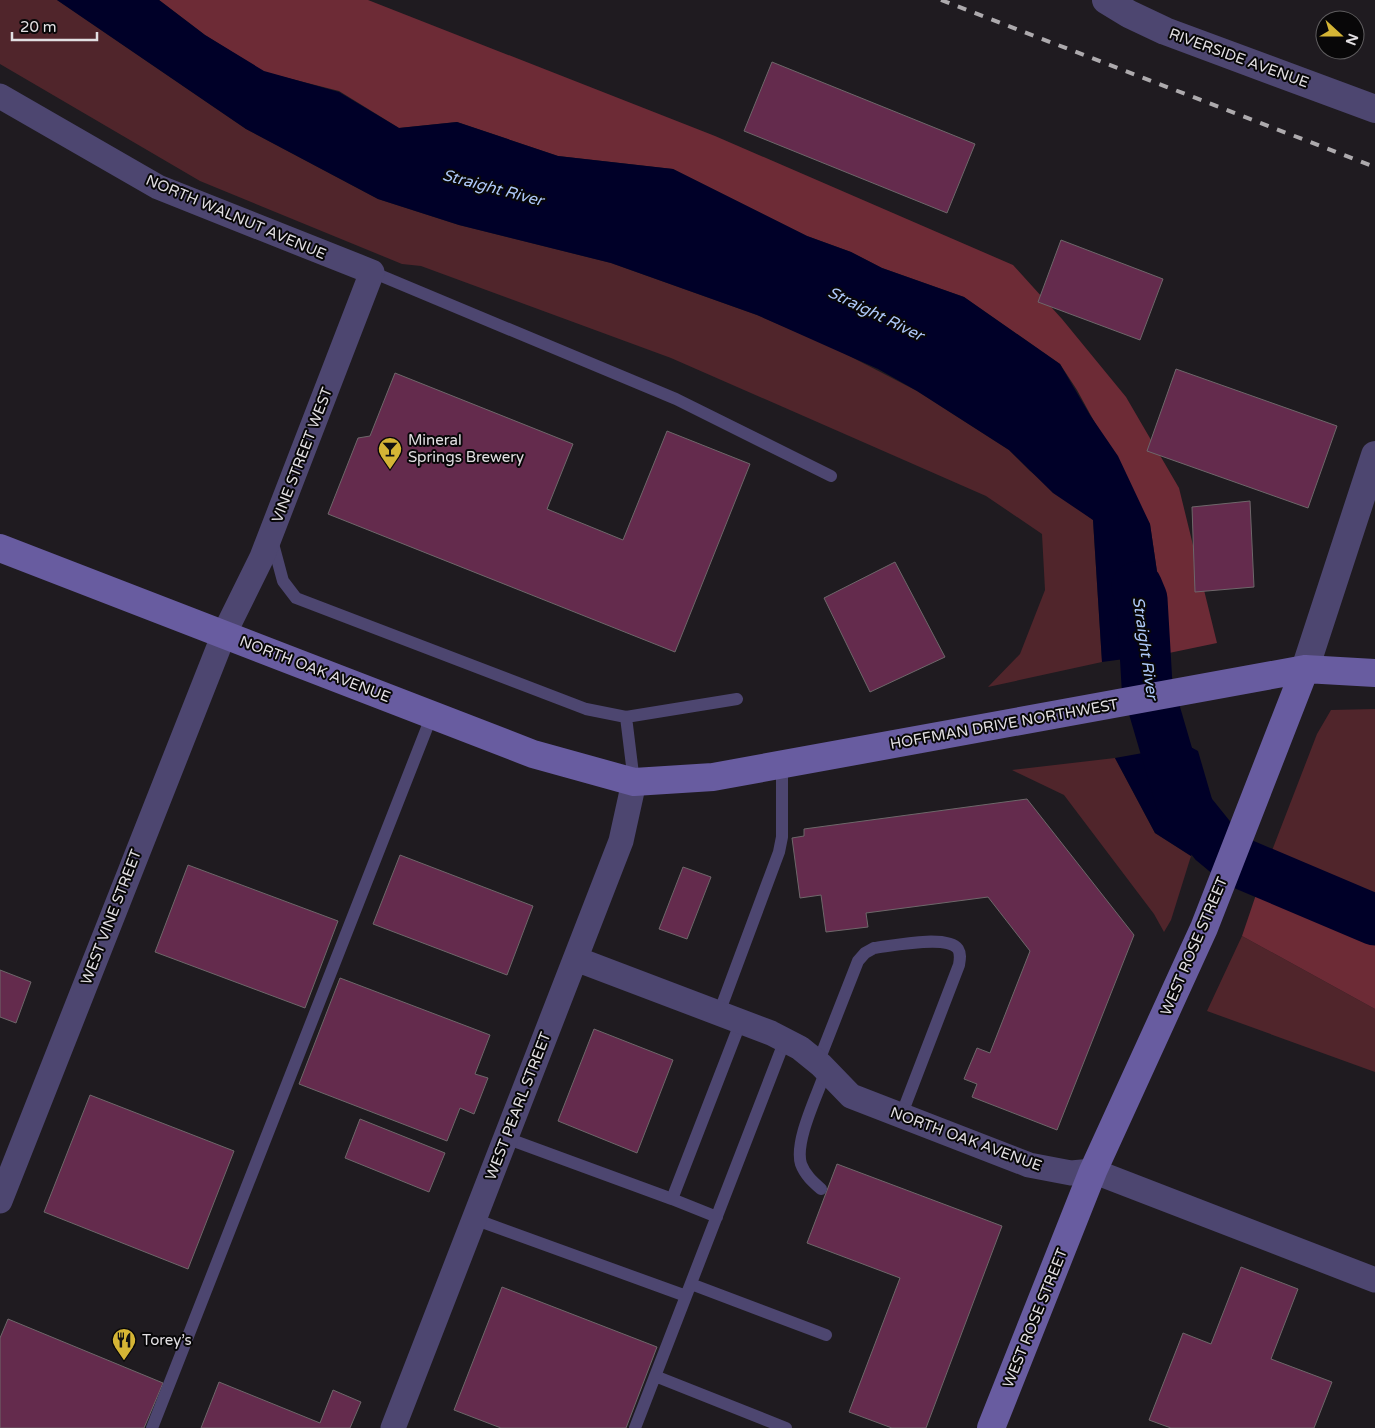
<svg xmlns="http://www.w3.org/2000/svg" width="1375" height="1428" font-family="'Varela Round',sans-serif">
	<rect width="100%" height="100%" fill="#1f1b20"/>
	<!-- green -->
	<path fill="#50252b" d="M 0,0 L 57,0 L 246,129 L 378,199 L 459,225 L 611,263 L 757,315 L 832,347 L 917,391 L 1009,450 L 1030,471 L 1093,520 L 1102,662 L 988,687 L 1020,654 L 1045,590 L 1042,534 L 986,496 L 671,358 L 421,266 L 402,264 L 200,181 L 0,64 Z
		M 1375,709 L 1375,920 L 1263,874 L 1317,734 L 1331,710 Z
		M 1115,758 L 1155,833 L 1191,856 L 1171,920 L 1164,932 L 1154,914 L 1064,795 L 1012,770 Z
		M 1242,936 L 1375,1009 L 1375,1072 L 1207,1011 Z"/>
	<!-- forest -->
	<path fill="#6d2b36" d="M 159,0 L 368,0 L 715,136 L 1013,265 L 1062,319 L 1126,397 L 1179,488 L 1217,643 L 1169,653 L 1150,524 L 1077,390 L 1060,364 L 964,297 L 882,268 L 851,252 L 807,236 L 673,169 L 558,156 L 457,122 L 399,128 L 339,91 L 264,72 L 205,35 Z
		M 1263,874 L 1375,920 L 1375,1009 L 1242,936 Z"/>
	<!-- water -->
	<path fill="#000028" d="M 57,0 L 159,0 L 205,35 L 264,71 L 339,92 L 399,128 L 457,122 L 558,156 L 673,169 L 807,236 L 851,252 L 882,268 L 964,297 L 1060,364 L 1090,415 L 1118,456 L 1150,524 L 1169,653 L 1102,662 L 1093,520 L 1053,493 L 1009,450 L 917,391 L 878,369 L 757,315 L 611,263 L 459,225 L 378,199 L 246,129 Z
		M 1187,745 L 1198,751 L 1212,799 L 1191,856 L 1155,833 L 1115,758 Z"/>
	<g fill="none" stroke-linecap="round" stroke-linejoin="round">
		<!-- river -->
		<path stroke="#000028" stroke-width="51" d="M 1137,587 L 1142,599 L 1147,685 L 1181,801 L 1214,842 L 1238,862 L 1375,920"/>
	</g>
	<!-- building -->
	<path fill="#642b4d" stroke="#6e676a" d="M 772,62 L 975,144 L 947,213 L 744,131 Z
		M 1061,240 L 1163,279 L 1140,340 L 1038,302 Z
		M 1176,369 L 1337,426 L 1308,508 L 1147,451 Z
		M 395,373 L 573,444 L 547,509 L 623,540 L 667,431 L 750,464 L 675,652 L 328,514 L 358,438 L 370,436 Z
		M 1250,501 L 1254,587 L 1195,592 L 1192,507 Z
		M 895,562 L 945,657 L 870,692 L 824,598 Z
		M 1027,799 L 1134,935 L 1057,1130 L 972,1097 L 977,1084 L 964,1079 L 977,1048 L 990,1053 L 1030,951 L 988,897 L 866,913 L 868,927 L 826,932 L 821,895 L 800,898 L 792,838 L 804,836 L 804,829 Z
		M 400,855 L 533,906 L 507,975 L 373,924 Z
		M 188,865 L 338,921 L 305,1008 L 155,952 Z
		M 683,867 L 711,877 L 687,939 L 659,929 Z
		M 0,970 L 31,982 L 16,1023 L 0,1017 Z
		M 340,978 L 490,1035 L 475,1074 L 488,1078 L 474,1114 L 460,1108 L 447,1141 L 299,1084 Z
		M 594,1029 L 673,1060 L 637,1153 L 558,1121 Z
		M 90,1095 L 234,1151 L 188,1269 L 44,1212 Z
		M 360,1119 L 445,1153 L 429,1192 L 345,1158 Z
		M 837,1164 L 1002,1226 L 926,1428 L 892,1428 L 849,1412 L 900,1278 L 807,1243 Z
		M 1241,1267 L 1298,1289 L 1271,1359 L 1332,1382 L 1314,1428 L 1171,1428 L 1149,1420 L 1183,1333 L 1211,1344 Z
		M 502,1287 L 657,1347 L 626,1428 L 501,1428 L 454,1410 Z
		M 8,1319 L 163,1383 L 144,1428 L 0,1428 L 0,1338 Z
		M 219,1382 L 320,1423 L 333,1390 L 361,1402 L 350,1428 L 201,1428 Z"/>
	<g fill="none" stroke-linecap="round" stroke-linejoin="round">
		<!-- service -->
		<path stroke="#4d4670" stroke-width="12" d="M 372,272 L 676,399 L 831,476
			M 272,540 L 283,581 L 296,598 L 586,709 L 626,717 L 634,782
			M 626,717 L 737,699
			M 719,1013 L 779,852 L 782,837 L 782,765
			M 818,1063 L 858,961 L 865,953 L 874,948 C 891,946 947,934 958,949 C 961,954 960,959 959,965 L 901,1116
			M 506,1138 L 672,1199
			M 821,1189 C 813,1182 805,1175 801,1164 C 794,1141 818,1094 826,1070
			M 717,1217 L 672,1199 L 741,1021
			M 474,1219 L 686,1296
			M 691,1284 L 826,1335
			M 655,1376 L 786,1428
			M 152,1428 L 432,715
			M 635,1428 L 785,1040"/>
		<!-- minor -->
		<path stroke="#4d4670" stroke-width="25" d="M 0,96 L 158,187 L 372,272 L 262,557 L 224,634 L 0,1201
			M 576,959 L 771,1033 L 800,1048 L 821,1065 L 851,1096 L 1029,1165 L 1071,1173 L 1093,1171 L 1375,1280
			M 393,1428 L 621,841 L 634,782"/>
		<!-- tertiary -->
		<path stroke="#4d4670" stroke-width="28" d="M 1106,0 L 1129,14 L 1165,31 L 1375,109
			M 1305,669 L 1375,455"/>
		<!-- secondary -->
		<path stroke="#685ca0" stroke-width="28" d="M 0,548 L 533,754 L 634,782 L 713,777 L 1305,669 L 1375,673
			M 991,1428 L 1093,1171 L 1204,928 L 1305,669"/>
		<!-- rail -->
		<path stroke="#adaaad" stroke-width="4" stroke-dasharray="9 9" stroke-linecap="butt" d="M 941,0 L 1375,167"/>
	</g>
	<!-- icons -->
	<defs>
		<g id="bar-pin" transform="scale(1.25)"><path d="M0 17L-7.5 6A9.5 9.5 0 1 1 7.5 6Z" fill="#d5b535" stroke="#080708"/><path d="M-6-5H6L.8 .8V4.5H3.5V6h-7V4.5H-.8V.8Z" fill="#111"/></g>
		<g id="restaurant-pin" transform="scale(1.25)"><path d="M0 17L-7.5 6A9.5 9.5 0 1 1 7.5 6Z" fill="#d5b535" stroke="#080708"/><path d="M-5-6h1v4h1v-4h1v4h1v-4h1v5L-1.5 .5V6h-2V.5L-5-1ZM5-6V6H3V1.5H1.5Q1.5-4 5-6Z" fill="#111"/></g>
	</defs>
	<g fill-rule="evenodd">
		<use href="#bar-pin" x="390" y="449"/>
		<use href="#restaurant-pin" x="124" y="1340"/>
	</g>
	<g text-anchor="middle" stroke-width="4" stroke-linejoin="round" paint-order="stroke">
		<!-- street labels -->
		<g font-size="15" fill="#e2dfe2" stroke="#080708">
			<text transform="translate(1239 58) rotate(20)" y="5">RIVERSIDE AVENUE</text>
			<text transform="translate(236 217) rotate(23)" y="5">NORTH WALNUT AVENUE</text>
			<text transform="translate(302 455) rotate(-69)" y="5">VINE STREET WEST</text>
			<text transform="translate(315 669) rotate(21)" y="5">NORTH OAK AVENUE</text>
			<text transform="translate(1004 724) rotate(-10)" y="5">HOFFMAN DRIVE NORTHWEST</text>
			<text transform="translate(111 917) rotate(-69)" y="5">WEST VINE STREET</text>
			<text transform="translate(1194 946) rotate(-67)" y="5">WEST ROSE STREET</text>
			<text transform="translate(518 1106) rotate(-69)" y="5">WEST PEARL STREET</text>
			<text transform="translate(966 1139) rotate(20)" y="5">NORTH OAK AVENUE</text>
			<text transform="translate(1035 1318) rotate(-68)" y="5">WEST ROSE STREET</text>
		</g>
		<!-- poi labels -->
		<g font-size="15" fill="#e2dfe2" stroke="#080708" text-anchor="start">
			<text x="408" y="445">Mineral<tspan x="408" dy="17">Springs Brewery</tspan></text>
			<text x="142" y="1345">Torey’s</text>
		</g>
		<!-- water labels -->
		<g font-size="16" font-style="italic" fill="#aec8f9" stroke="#080708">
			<text transform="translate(493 187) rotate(15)" y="6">Straight River</text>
			<text transform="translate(876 313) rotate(26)" y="6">Straight River</text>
			<text transform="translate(1146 648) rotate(82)" y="6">Straight River</text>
		</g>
	</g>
	<!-- north arrow -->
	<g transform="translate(1340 35) rotate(111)"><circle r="24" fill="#080708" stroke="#5f5d5f"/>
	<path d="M0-4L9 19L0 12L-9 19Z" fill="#d5b535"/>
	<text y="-8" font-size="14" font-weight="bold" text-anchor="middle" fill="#e2dfe2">N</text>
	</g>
	<!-- scale -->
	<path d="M12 32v8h85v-8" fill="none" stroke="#e2dfe2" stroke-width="2.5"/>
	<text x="20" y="32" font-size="15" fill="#e2dfe2" stroke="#080708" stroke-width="4" paint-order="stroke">20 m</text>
</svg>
